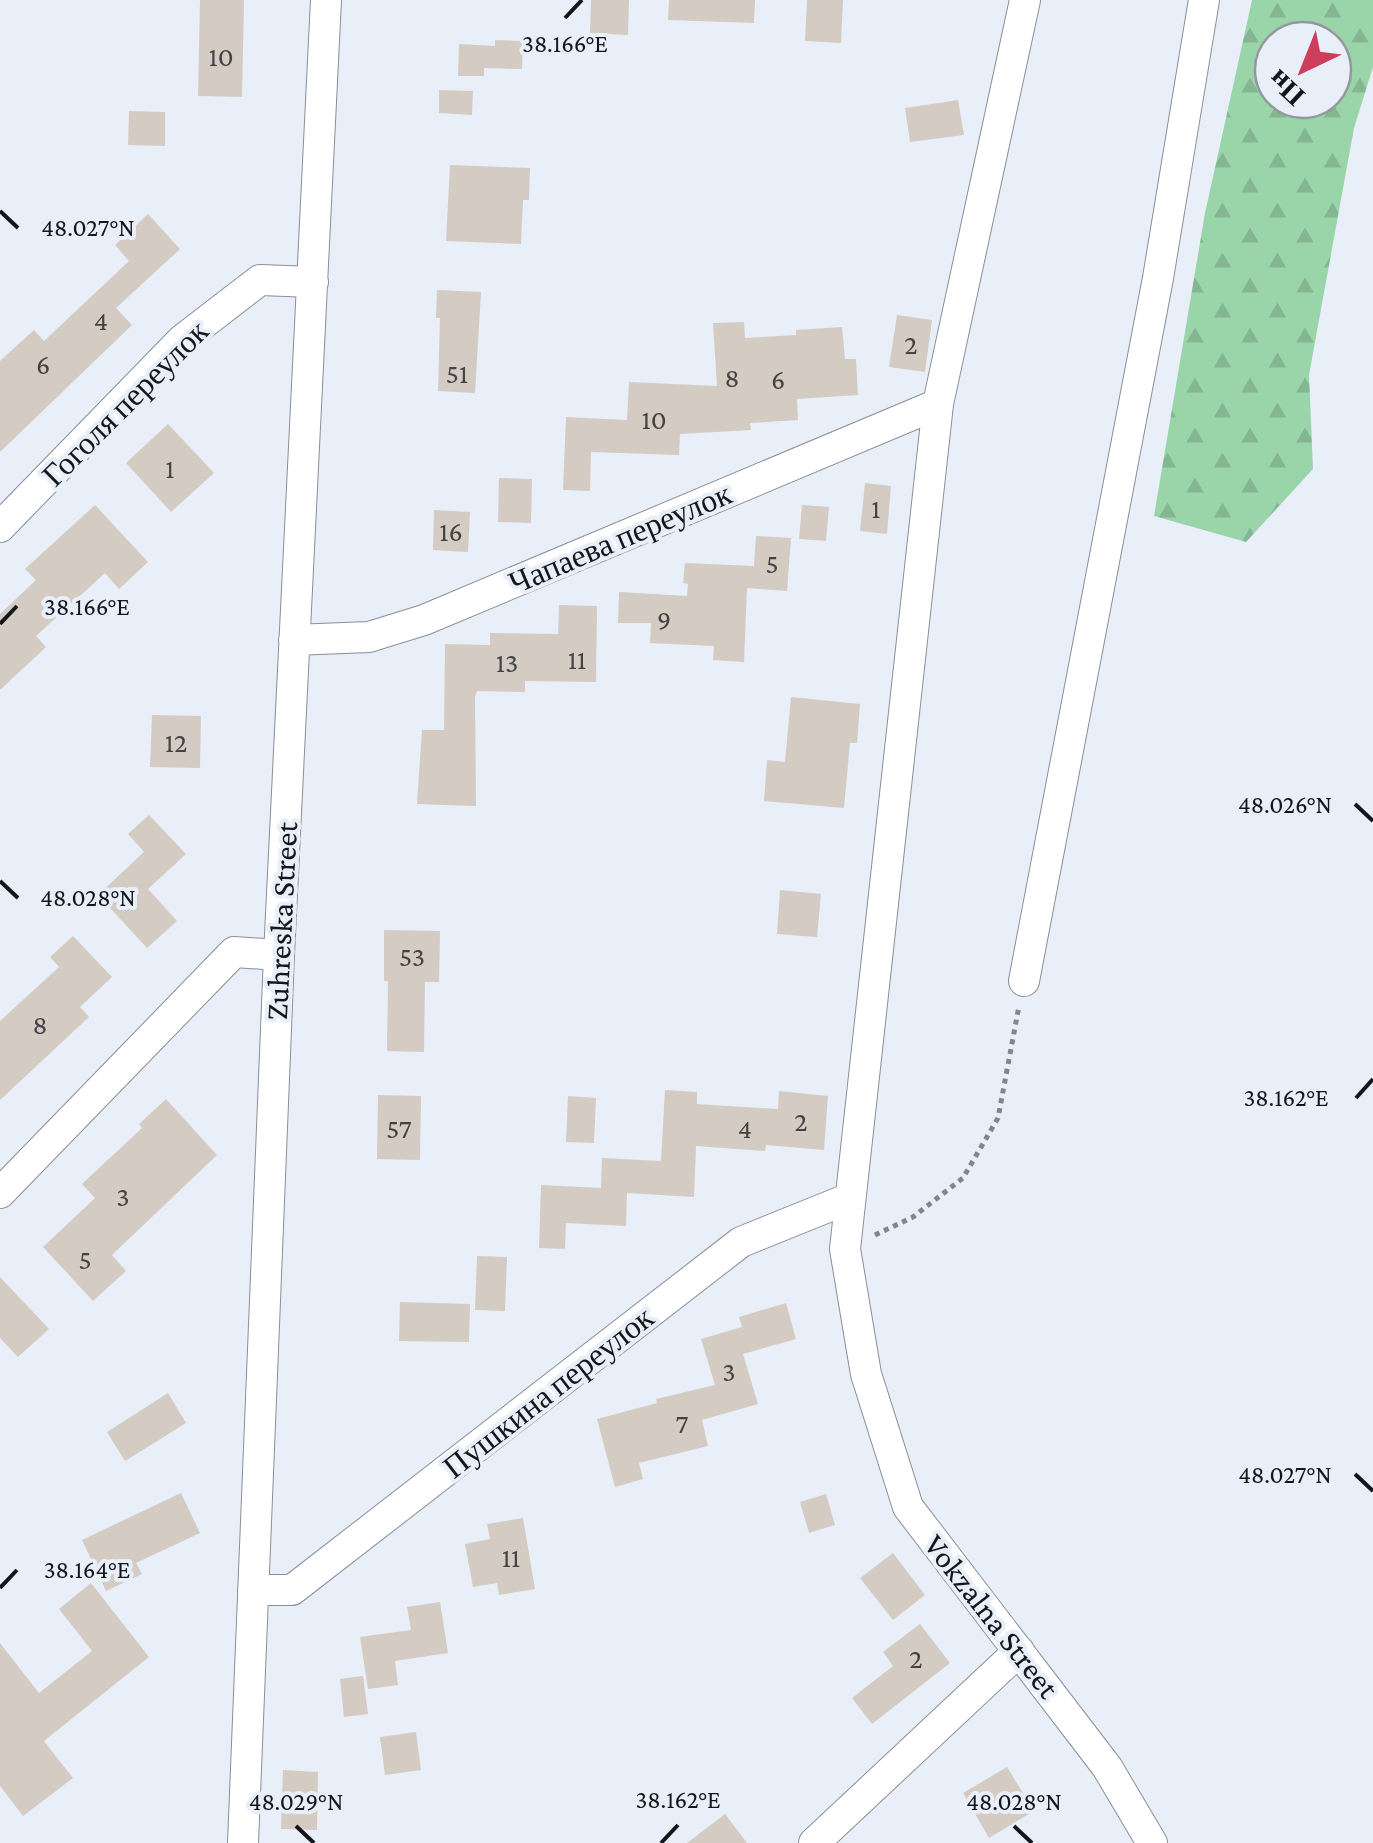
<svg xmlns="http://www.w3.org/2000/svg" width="1373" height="1843" font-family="'Crimson Pro',serif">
	<defs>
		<pattern id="forest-firs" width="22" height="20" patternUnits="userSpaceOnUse" patternTransform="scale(2.5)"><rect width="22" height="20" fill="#9ad5a9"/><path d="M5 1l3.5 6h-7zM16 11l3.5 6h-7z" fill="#84b691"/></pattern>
	</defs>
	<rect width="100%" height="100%" fill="#e8eff9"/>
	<!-- forest -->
	<path fill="url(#forest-firs)" fill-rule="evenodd" d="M 1252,0 L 1373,0 L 1373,67 L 1354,128 L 1309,375 L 1313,469 L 1246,542 L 1154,516 L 1205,213 ZM 1273,40 L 1333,40 L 1333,100 L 1273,100 Z"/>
	<!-- building -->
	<path fill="#d4cbc3" d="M 200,0 L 244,0 L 242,97 L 198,96 Z
		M 591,0 L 629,0 L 628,35 L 590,33 Z
		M 669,0 L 755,0 L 754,23 L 668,20 Z
		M 807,0 L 843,0 L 841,43 L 805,41 Z
		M 495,40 L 523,41 L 522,69 L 484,68 L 484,76 L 458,76 L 459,44 L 495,46 Z
		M 439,90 L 473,91 L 472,115 L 439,113 Z
		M 958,100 L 964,135 L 910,142 L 905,108 Z
		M 129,111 L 165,112 L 165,146 L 128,145 Z
		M 450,165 L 530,168 L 529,200 L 523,200 L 521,244 L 446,241 Z
		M 148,214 L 180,249 L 116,308 L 132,325 L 0,452 L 0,361 L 34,330 L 44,341 L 129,261 L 115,245 Z
		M 437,290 L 481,292 L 475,393 L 438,391 L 440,318 L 436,318 Z
		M 897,315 L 932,320 L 925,372 L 889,367 Z
		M 744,322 L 745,338 L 796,335 L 796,330 L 842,327 L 845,359 L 856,359 L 858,395 L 797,399 L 798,420 L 750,423 L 751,430 L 680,434 L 679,455 L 591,452 L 590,491 L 563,490 L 566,417 L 627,420 L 629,382 L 717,386 L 713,323 Z
		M 168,424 L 214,473 L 171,512 L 126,463 Z
		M 499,478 L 532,479 L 531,523 L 498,522 Z
		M 865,483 L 891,486 L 887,534 L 860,531 Z
		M 95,505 L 148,562 L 119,589 L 105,573 L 36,636 L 46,647 L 0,690 L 0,614 L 36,580 L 25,569 Z
		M 802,505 L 829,507 L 826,541 L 799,539 Z
		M 434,510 L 470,512 L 468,552 L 433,550 Z
		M 756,536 L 791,538 L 787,591 L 747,588 L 744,662 L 713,660 L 714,646 L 650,643 L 651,623 L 618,623 L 619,592 L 687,596 L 688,584 L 683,583 L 685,563 L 754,566 Z
		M 559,605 L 597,606 L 596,682 L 525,681 L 525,692 L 477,691 L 475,697 L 476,806 L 417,804 L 422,730 L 444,730 L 445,644 L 490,645 L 490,633 L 558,634 Z
		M 791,697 L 860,704 L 857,743 L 850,743 L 844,808 L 764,801 L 767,760 L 785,762 Z
		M 152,715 L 201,716 L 200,768 L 150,767 Z
		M 149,815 L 186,854 L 148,889 L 177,921 L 147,948 L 98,895 L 144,852 L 128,834 Z
		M 780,890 L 821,894 L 817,937 L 777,934 Z
		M 384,930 L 440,931 L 439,982 L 425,982 L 424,1052 L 387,1051 L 388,981 L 384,981 Z
		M 73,936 L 112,977 L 80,1007 L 89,1017 L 0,1100 L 0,1021 L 59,967 L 50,957 Z
		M 665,1090 L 697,1092 L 697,1104 L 778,1109 L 779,1091 L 828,1096 L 824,1150 L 766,1145 L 765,1151 L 696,1146 L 694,1197 L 627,1193 L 626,1226 L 566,1223 L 565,1249 L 539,1248 L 541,1185 L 601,1188 L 602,1158 L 661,1161 Z
		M 378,1095 L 421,1096 L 420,1160 L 377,1159 Z
		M 568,1096 L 596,1098 L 594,1143 L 566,1142 Z
		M 166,1099 L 217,1155 L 112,1255 L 126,1271 L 93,1301 L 43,1247 L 95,1198 L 82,1184 L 142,1128 L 139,1124 Z
		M 477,1256 L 507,1257 L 505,1311 L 475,1310 Z
		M 0,1277 L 49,1329 L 18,1357 L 0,1338 Z
		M 400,1302 L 470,1304 L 469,1342 L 399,1341 Z
		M 786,1303 L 796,1339 L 743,1354 L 758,1404 L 702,1420 L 708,1446 L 639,1463 L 643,1479 L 615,1487 L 597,1419 L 657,1403 L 656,1399 L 715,1385 L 701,1339 L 742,1327 L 739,1317 Z
		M 168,1393 L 186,1423 L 125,1461 L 107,1432 Z
		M 181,1493 L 200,1533 L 136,1563 L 142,1574 L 106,1591 L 82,1540 Z
		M 826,1494 L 835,1525 L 809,1533 L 800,1502 Z
		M 523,1518 L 535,1589 L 499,1595 L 497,1583 L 473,1587 L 465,1544 L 490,1539 L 487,1524 Z
		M 893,1553 L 925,1595 L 893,1620 L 860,1578 Z
		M 91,1583 L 149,1657 L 44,1741 L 73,1778 L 23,1816 L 0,1786 L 0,1643 L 39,1693 L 92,1651 L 59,1609 Z
		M 440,1602 L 448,1653 L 395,1661 L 398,1685 L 368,1689 L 360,1637 L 411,1630 L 407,1607 Z
		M 920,1624 L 950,1663 L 872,1724 L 852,1698 L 893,1666 L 883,1652 Z
		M 363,1676 L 368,1714 L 344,1717 L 340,1679 Z
		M 416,1732 L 421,1770 L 385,1775 L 380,1737 Z
		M 1007,1767 L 1034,1811 L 989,1838 L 963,1793 Z
		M 283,1770 L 318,1772 L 317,1830 L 281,1829 Z
		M 725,1814 L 747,1843 L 687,1843 Z"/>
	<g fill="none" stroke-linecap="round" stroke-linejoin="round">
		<!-- minor casing -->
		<g stroke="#898f97" stroke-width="32">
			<path id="minor" d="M 1025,0 L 938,404 L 845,1249 L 866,1374 L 908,1507 L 1107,1767 L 1152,1843
				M 0,527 L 182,340 L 260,280 L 313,282
				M 294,640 L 369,637 L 424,620 L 938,404
				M 1024,981 L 1158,278 L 1204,0
				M 0,1193 L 234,952 L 279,955
				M 253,1590 L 292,1590 L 741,1242 L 850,1198
				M 243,1843 L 279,955 L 326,0
				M 814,1843 L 1019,1651"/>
		</g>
		<!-- path -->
		<path stroke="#81868c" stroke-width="5" stroke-dasharray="5 5" stroke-linecap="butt" d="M 875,1235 L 913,1217 L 963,1178 L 998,1118 L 1019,1006"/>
		<!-- minor -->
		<use href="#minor" stroke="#fff" stroke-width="30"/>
	</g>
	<!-- ticks -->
	<path fill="none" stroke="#141619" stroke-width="4" d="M 565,18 L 582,0M 0,211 L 18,228M 0,624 L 17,606M 1355,804 L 1373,821M 0,881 L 18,898M 1356,1098 L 1373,1079M 1355,1474 L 1373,1491M 0,1588 L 17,1570M 296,1826 L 314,1843M 1014,1826 L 1032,1843M 661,1843 L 678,1825"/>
	<g text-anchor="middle" stroke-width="8" stroke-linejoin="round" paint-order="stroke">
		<!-- number labels -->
		<g font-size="28" fill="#444344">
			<text x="221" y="66">10</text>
			<text x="101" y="330">4</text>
			<text x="911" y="354">2</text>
			<text x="43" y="374">6</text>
			<text x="457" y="383">51</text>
			<text x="732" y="387">8</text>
			<text x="778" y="389">6</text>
			<text x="654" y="429">10</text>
			<text x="170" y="478">1</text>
			<text x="876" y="518">1</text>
			<text x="451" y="541">16</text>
			<text x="772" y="573">5</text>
			<text x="664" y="629">9</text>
			<text x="577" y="669">11</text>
			<text x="507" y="672">13</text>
			<text x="176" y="752">12</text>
			<text x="412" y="966">53</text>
			<text x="40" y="1034">8</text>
			<text x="801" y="1131">2</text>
			<text x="399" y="1138">57</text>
			<text x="745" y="1138">4</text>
			<text x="123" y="1206">3</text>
			<text x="85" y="1269">5</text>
			<text x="729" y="1381">3</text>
			<text x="682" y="1433">7</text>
			<text x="511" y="1567">11</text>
			<text x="916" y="1668">2</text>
		</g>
		<!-- street labels -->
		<g font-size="32" fill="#141619" stroke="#e8eff9">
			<text transform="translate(125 403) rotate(-45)" y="11">Гоголя переулок</text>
			<text transform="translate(620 538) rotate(-23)" y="11">Чапаева переулок</text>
			<text transform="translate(281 921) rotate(-87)" y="11">Zuhreska Street</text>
			<text transform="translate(548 1392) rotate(-38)" y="11">Пушкина переулок</text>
			<text transform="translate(992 1616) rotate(52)" y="11">Vokzalna Street</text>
		</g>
	</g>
	<g font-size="25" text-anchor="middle" fill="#141619" stroke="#e8eff9" stroke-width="8" stroke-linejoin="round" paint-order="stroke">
		<text x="565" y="52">38.166°E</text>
		<text x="88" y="236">48.027°N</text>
		<text x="87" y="615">38.166°E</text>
		<text x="1285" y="813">48.026°N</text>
		<text x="88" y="906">48.028°N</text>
		<text x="1286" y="1106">38.162°E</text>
		<text x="1285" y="1483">48.027°N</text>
		<text x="87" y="1578">38.164°E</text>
		<text x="678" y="1808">38.162°E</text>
		<text x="296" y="1810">48.029°N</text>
		<text x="1014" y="1810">48.028°N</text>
	</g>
	<!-- north arrow -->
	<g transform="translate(1303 70) rotate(223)"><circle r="48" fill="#e8eff9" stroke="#93989f" stroke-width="2.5"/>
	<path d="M0-8L18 38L0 25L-18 38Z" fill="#ce3e5a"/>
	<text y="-15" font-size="28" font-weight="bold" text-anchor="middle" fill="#141619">Пн</text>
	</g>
</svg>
